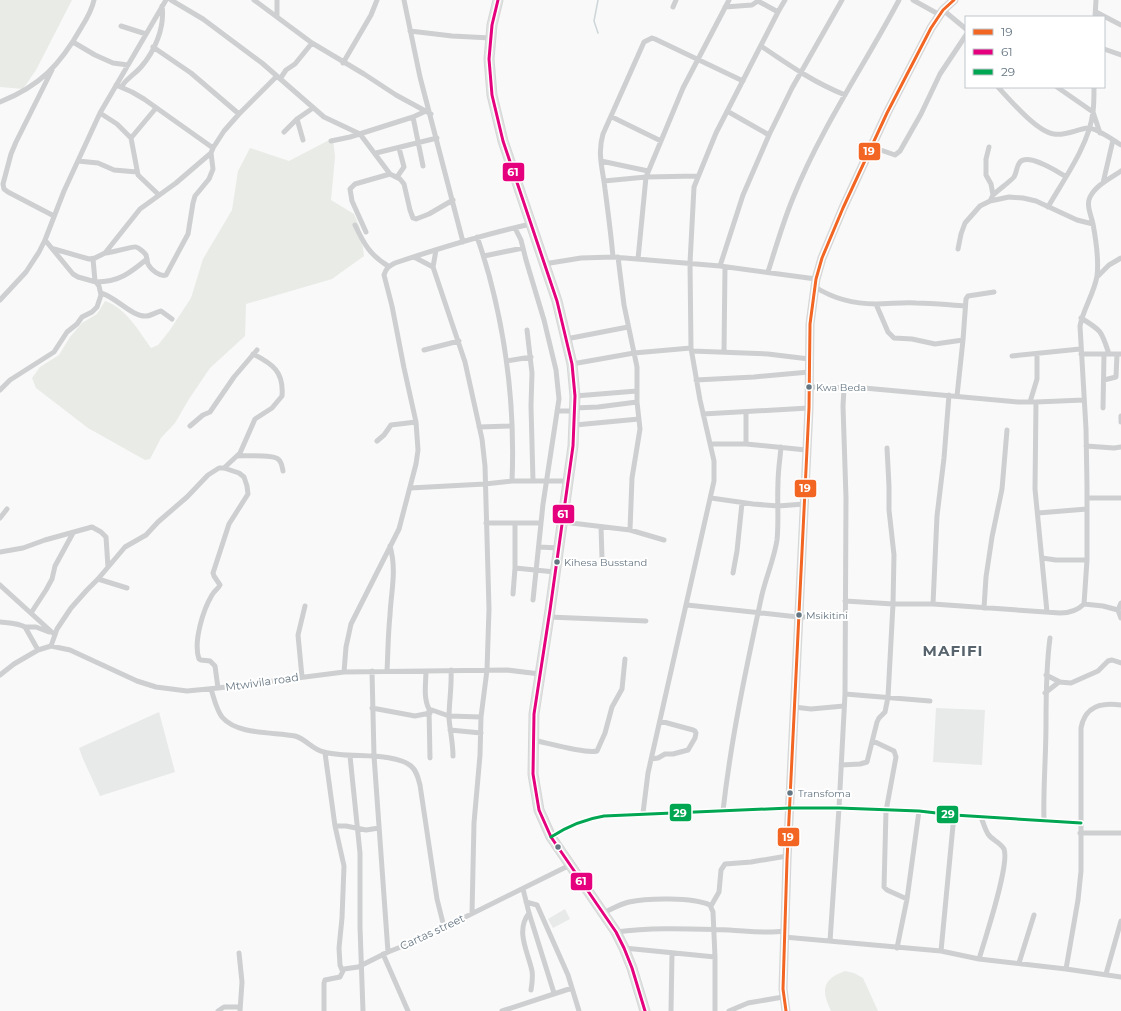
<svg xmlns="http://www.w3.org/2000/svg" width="1121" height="1011" font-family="Montserrat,sans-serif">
	<rect width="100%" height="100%" fill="#f9f9f9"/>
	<!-- built -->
	<path fill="#e8e9e9" d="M 936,708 L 985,710 L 982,765 L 933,762 Z
		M 159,712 L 175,772 L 100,796 L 83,759 L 79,748 Z
		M 565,909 L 570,919 L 553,928 L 548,919 Z"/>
	<!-- green -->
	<path fill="#e8ebe6" d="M 0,0 L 72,0 L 36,70 L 23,89 L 0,87 Z
		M 333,138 L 335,157 L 331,200 L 354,214 L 360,228 L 364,256 L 332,279 L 246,304 L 245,336 L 210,368 L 189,399 L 175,423 L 161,438 L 150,459 L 145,460 L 88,428 L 36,388 L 32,378 L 40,367 L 59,355 L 70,337 L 82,323 L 97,314 L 105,301 C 126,308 138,330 151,348 L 158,345 L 170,330 L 191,298 L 203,259 L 232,210 L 238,171 L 250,148 L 289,161 Z
		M 845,971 L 854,973 L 863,978 L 878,1011 L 831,1011 C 821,991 822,979 845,971 Z"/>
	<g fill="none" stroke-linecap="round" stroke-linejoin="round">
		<!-- stream -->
		<path stroke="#ced6d9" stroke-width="1.5" d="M 598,0 L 594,21 L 598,33"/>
		<!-- secondary casing -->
		<g stroke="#d5d6d7" stroke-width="9">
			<path id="secondary" d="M 786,1011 L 783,989 L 787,860 L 809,408 L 810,324 L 816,279 L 822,258 L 843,208 L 887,113 L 931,28 L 943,10 L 954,0"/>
		</g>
		<!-- highway casing -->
		<g stroke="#d5d6d6" stroke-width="11">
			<path id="highway" d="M 498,0 L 492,25 L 489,59 L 492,95 L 503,141 L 557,301 L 572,364 L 575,396 L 573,446 L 550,610 L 534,714 L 533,774 L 539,810 L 551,837 L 616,932 L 624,948 L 632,968 L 645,1011"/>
		</g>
		<!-- street -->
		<path stroke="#cecfd0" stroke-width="5" d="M 171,0 L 203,19 L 262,63 L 324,117 L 360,134 L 390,174 L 400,179 L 404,184 L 410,210 L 413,218 L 416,219 L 429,214 L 453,200
			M 254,0 L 312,43 L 364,74 L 396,95 L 431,114
			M 404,0 L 420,77 L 463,242
			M 913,0 L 940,15
			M 673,7 L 676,0
			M 725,7 L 752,5 L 758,1 L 778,12
			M 943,10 L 966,29
			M 1096,12 L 1121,25
			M 277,17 L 277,0
			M 1095,17 L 1096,0
			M 121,26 L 146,34
			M 410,31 L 452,36 L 491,38
			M 73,42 L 95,55 L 113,63 L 128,65
			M 761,46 C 789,65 813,82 845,95
			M 153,47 L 191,73 L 239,114
			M 1104,49 L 1121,55
			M 343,63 L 371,15 L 377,0
			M 52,70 L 16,142 L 11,154 L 3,184 L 4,189 L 8,192 L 54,216
			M 280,79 L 286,70 L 295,64 L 312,43
			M 116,85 L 132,92 L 144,99 L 213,148
			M 121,87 C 128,77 134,75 141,67 C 155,51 165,27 162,6
			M 998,87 C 1010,100 1037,132 1054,134 C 1066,136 1077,129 1088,128 C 1097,128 1113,140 1121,145
			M 1057,87 L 1093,112 L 1100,133
			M 0,102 C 40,86 60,65 81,28 C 86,20 92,10 94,0
			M 727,111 L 769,135
			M 100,113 L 117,124 L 131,138 L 138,175 L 159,195
			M 413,117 L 423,166
			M 612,117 L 661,141
			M 297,119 L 303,140
			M 284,132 L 297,119 L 313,108
			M 131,138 L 156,108
			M 331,141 L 350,137 L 413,117 L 426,111
			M 872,147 L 895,155 L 900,151 L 921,114 L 940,74 L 966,35
			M 376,153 L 437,138
			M 78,161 L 98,163 L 114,170 L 137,172
			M 601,161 L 648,171
			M 397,177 L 404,167 L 399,148
			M 604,181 L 646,177 L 697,176
			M 1103,183 L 1113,140
			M 993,195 C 996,192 1013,179 1014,177 C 1017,172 1016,167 1020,162 C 1029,153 1056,171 1065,176
			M 990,201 L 1009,197 L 1023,198 L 1036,201 L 1077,220 L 1093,224
			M 1048,207 C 1064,179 1089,145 1093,112 C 1094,104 1094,95 1094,87
			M 355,225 C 364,244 370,255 388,266
			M 515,228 L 521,240 L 526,260 L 544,320 L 556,370 L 559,399 L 543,504 L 533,600
			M 366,232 L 352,201 L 350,189 L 355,184 L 390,174
			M 477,237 C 482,250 485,262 489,275 C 507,342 515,411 512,481
			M 54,249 L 89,259 L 95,258 L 105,253 L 140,209 L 176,183 L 211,153
			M 958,249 L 961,234 L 965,223 L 980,206 L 990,201 L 993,195 L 991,184 L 986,175 L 986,159 L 989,147
			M 436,250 L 433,267 L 465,362 L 482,439 L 485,466 L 489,609 L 487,670 L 481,717 L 480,755 L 474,823 L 472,913
			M 105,253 C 111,253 133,246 136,247 C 139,248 144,252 146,255 C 147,258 147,261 148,264 C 151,270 160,277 166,275 L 188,234 L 193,203 L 195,196 L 209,179 L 213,169 L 211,153 L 213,148 L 224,131 L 239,114 L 277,76
			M 484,256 L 523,248
			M 414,257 L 433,267
			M 613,257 C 611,234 608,212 605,189 C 603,170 597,154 603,134 L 644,42 L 652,38 L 655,39 L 743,81
			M 618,257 L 624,305 L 637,367 L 637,402 L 640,429 L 632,478 L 630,530
			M 93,259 L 95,281
			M 638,259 L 646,177 L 683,88 L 729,0
			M 544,264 L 581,258 L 613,257 L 720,266 L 816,279
			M 720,266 L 743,195 L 769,135 L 792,88 L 842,0
			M 768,272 C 776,247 783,222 793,198 C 821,128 864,66 899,0
			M 1097,277 L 1109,265 L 1121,258
			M 96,282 C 119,282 130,273 147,259
			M 815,287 C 834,299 854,304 876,304 C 890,304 903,302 916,303 C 933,303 949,305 965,306
			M 101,293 C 116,297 132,317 146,316 C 151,316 156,312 161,311 L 172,319
			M 0,300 L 26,272 L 39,252 L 45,240 L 64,191 L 100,113 L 166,0
			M 876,304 L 888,332 L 894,338 L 912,339 L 935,344 L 963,340
			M 1081,318 C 1102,331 1101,330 1109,354
			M 527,330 L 532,373 L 531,406 L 533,481
			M 566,339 L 628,327
			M 424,350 L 459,341
			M 692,351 L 768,354 L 809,359
			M 724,352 L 725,267
			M 1081,354 L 1121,354
			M 1012,356 L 1080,349
			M 507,361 L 531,357
			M 572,364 L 634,353 L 691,348
			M 696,380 L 754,377 L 809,372
			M 1104,380 L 1116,377 L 1117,354
			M 809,387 L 864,388 L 1018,402 L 1036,402 L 1084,400
			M 0,390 L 10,380 L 54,352 L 67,332 L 77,324 L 82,317 L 92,312 L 97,307 L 101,295 L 99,286 L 96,282 L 78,277 L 73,274 L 45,240
			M 575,396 L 637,391
			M 957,396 L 963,340 L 966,299 L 968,296 L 994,292
			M 1030,402 L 1037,379 L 1037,354
			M 1036,402 L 1035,489 L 1047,612
			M 575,408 L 598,407 L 637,402
			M 1103,408 L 1104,354
			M 557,411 L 575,411
			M 746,412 L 746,444
			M 703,414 L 809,408
			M 1121,416 L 1121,422
			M 575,425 L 639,419
			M 190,426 L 203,415 L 210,412 L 234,377 L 257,350
			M 479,427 L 512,426
			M 377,441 L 384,435 L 391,425 L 416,422
			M 711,444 L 746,444 L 806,450
			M 1086,446 L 1114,448 L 1121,447
			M 237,456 C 246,456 272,454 278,459 C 282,462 282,466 283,471
			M 224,468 L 240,453 L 255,419 L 272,408 L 282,396 C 284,372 273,364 253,354
			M 410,488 L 485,484 L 512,481 L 568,481
			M 711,498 L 753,504 L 778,506 L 804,504
			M 1087,498 L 1121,498
			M 1038,513 L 1087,509
			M 0,518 L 7,509
			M 563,522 L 630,530 L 664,540
			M 486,523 L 541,523
			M 601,527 L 602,558
			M 539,547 L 559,548
			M 0,552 L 23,548 L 45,540 L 92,527 L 101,532 L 106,537 L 108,567
			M 1042,558 L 1056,560 L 1087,560
			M 515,568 L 555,572
			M 733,573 L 737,551 L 742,503
			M 98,579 L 127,588
			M 0,585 L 55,635
			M 513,594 L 515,568 L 515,524
			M 845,601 L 893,604 L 933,604 L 1060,613 C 1070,613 1077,611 1084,604 L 1087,560 L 1087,486 L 1086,429 L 1080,326 C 1083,309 1094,294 1097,276 C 1099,260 1096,240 1093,224 C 1091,215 1086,205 1090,197 C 1096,185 1111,178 1121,171
			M 933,604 L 937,516 L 944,458 L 949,395
			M 1084,604 L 1103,606 L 1118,610 L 1121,618
			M 687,605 L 798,617 L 844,617
			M 984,608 L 986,577 L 992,537 L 1002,489 L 1007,430
			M 1118,610 L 1121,603
			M 31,613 L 46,590 L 52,579 L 55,566 L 73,533
			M 549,617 L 646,621
			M 0,622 C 9,623 18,623 25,627 L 38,650
			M 25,627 L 36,627 L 49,632
			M 51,646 L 57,629 L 71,608 L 87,590 L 98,579 L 125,547 L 146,535 L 158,522 L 187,497 L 208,475 L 219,468 L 224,468 L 239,473 L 244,477 L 247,486 L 248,494 L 229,524 L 213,573 L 214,576 L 220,585 C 218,589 214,591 212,595 C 203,610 193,642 199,659 L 201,660 L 210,661 L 215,666 L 218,688
			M 451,670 C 452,686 449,702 449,718 C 450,731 453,743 453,756
			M 372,671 L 374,756 L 388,952
			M 387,671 C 388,653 388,634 390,615 C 391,591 397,571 390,546
			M 426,671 C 426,682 423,698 429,709 L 449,716 L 481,717
			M 344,672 L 346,647 L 351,624 L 399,529 L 416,464 L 418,450 L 416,422 L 404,368 L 392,306 L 384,275 C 386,268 389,266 395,263 C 440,248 485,234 531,224
			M 0,675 L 14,664 L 38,650 L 51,646 L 70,650 L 137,681 L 156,687 L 187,691 L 218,688 L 344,672 L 507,670 L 540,674
			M 1046,675 L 1060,682
			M 302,677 L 298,635 L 305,606
			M 211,689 C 214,698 216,709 222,717 C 237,735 274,732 295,736 C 306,739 313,750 324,752 C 348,759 393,751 411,766 C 417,771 418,778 420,785 L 437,899 L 444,927
			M 1045,693 L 1059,682 L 1071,683 L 1098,671 L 1108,661 L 1112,660 L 1121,663
			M 845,694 L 930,701
			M 794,707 L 811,709 L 844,706
			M 372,708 L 415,716 L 430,713
			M 429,710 L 430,758
			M 450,730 L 481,733
			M 533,740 C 548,743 585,754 597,751 L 605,733 L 612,707 L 622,689 L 625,659
			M 873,741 L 894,751 L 896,757 L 886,811 L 884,887 L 887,890 L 907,899
			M 325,753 L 335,826 L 344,866 L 342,918 L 339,948 L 340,965 L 342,970
			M 350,756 L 360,853 L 360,927 L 363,1011
			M 651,759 L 658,758 L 665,754 L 673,754 L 688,750 L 695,738 L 696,733 L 695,731 L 693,730 L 660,721
			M 841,765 L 860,764 L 867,762 L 877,722 L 879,718 L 885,712 L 888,697 L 893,604 L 894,555 L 889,510 L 889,486 L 887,448
			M 723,811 C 731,739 746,669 761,599 C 765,579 774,560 777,540 C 779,521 777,502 778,483 C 778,471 780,459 781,447
			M 643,813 L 648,773 L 714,481 L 714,461 L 700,400 L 691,348 L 690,263 L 694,187 L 716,133 L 778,12 L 785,0
			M 1044,821 C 1043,789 1046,756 1046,724 C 1046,695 1046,667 1050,638
			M 335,826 L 346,826 L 366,830 L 379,828
			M 1080,833 L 1121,833
			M 551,837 C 568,826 585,819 604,816 L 790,808 L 839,808 L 919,811 L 954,815 L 1081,823
			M 523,889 L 529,913 L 554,993
			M 526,902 L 537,905 L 568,975 L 579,1011
			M 711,906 L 719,892 L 721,870 L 725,864 L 751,862 L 787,856
			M 529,913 C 515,931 528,952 532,971 C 533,977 532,984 531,990
			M 603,913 C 612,909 620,904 629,902 C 647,898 693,897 710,905 L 713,912 L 715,957 L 715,1011
			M 616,932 C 653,927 692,929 729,930 C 748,931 766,934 784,931
			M 784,937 L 941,951 L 979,959 L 1066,969 L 1121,977
			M 830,941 L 839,808 L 845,694 L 846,498 L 843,406 L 844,388
			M 624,948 L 715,957
			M 897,948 L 907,899 L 919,811
			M 941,951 L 954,815
			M 239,953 L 242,982 L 240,1011
			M 383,954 L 408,1011
			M 979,959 C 985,939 1010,864 1004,849 C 1000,842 992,840 988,834 C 985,829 983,822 981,817
			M 1019,963 L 1034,915
			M 1066,969 L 1078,900 L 1081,871 L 1081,728 C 1085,706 1101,702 1121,705
			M 1106,974 L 1121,921
			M 218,1011 L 224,1007 L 240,1007
			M 324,1011 L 324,983 L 325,980 L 340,977 L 344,969 L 358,967 L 388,952 L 421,939 L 570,865
			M 502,1011 L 572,988
			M 671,1011 L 672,953
			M 729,1011 L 748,1003 L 783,997"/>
		<!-- secondary -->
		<use href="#secondary" stroke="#e1e2e2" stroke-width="7"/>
		<!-- highway -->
		<use href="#highway" stroke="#e1e2e2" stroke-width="9"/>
		<!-- bus-1 casing -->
		<g stroke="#fff" stroke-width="6">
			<path id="bus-1" d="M 786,1011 L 783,989 L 787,860 L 809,408 L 810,324 L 816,279 L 822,258 L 843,208 L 887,113 L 931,28 L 943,10 L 954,0"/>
		</g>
		<!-- bus-2 casing -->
		<g stroke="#fff" stroke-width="6">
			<path id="bus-2" d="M 498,0 L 492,25 L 489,59 L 492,95 L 503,141 L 557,301 L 572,364 L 575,396 L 573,446 L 550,610 L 534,714 L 533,774 L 539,810 L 551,837 L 616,932 L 624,948 L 632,968 L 645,1011"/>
		</g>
		<!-- bus-3 casing -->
		<g stroke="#fff" stroke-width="6">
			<path id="bus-3" d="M 551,837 C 568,826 585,819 604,816 L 790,808 L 839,808 L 919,811 L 954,815 L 1081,823"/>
		</g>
		<!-- bus-1 -->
		<use href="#bus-1" stroke="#f26522" stroke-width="3"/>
		<!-- bus-2 -->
		<use href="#bus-2" stroke="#e5007d" stroke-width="3"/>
		<!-- bus-3 -->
		<use href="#bus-3" stroke="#00a651" stroke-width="3"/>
	</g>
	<!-- markers -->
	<g fill="#657683" stroke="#fff" stroke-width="1.5">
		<circle cx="809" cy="387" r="3.5"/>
		<circle cx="557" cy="562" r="3.5"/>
		<circle cx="799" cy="615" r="3.5"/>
		<circle cx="790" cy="793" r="3.5"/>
		<circle cx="558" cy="847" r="3.5"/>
	</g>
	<g text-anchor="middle" stroke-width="4" stroke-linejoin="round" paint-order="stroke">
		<!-- bus labels -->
		<g font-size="10" fill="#657683" stroke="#fff" text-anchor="start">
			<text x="816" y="391">Kwa Beda</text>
			<text x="564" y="566">Kihesa Busstand</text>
			<text x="806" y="619">Msikitini</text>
			<text x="798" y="797">Transfoma</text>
		</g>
		<!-- street labels -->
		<g font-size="11" fill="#657683" stroke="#fff">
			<text transform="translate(262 682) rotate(-8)" y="4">Mtwivila road</text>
			<text transform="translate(432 932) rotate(-25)" y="4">Cartas street</text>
		</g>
		<!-- district labels -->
		<g font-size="15" font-weight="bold" letter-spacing="1" fill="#57646e" stroke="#fff">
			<text x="953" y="656">MAFIFI</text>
		</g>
	</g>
	<g stroke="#fff" stroke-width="1.5">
		<rect x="858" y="142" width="23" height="19" rx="4" fill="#f26522"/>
		<rect x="502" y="162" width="23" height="20" rx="4" fill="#e5007d"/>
		<rect x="794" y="479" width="23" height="19" rx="4" fill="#f26522"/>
		<rect x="552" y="504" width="23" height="20" rx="4" fill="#e5007d"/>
		<rect x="669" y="803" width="23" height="19" rx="4" fill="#00a651"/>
		<rect x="936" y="805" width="23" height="19" rx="4" fill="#00a651"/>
		<rect x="777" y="827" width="23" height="20" rx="4" fill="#f26522"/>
		<rect x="570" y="872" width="23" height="19" rx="4" fill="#e5007d"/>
	</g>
	<g font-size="11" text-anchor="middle" font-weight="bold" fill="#fff">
		<text x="869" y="155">19</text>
		<text x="513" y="176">61</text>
		<text x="805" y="492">19</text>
		<text x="563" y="518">61</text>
		<text x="680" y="817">29</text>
		<text x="948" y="818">29</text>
		<text x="788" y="841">19</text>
		<text x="581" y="885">61</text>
	</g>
	<!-- legend -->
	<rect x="965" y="16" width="140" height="72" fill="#ffffff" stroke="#c1c8cd"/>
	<rect x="973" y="29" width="20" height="6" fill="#f26522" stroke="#c1c8cd"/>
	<text x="1001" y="36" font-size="12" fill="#657683">19</text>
	<rect x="973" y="49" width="20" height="6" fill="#e5007d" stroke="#c1c8cd"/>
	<text x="1001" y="56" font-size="12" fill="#657683">61</text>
	<rect x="973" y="69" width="20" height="6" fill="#00a651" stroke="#c1c8cd"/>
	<text x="1001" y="76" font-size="12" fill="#657683">29</text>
</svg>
